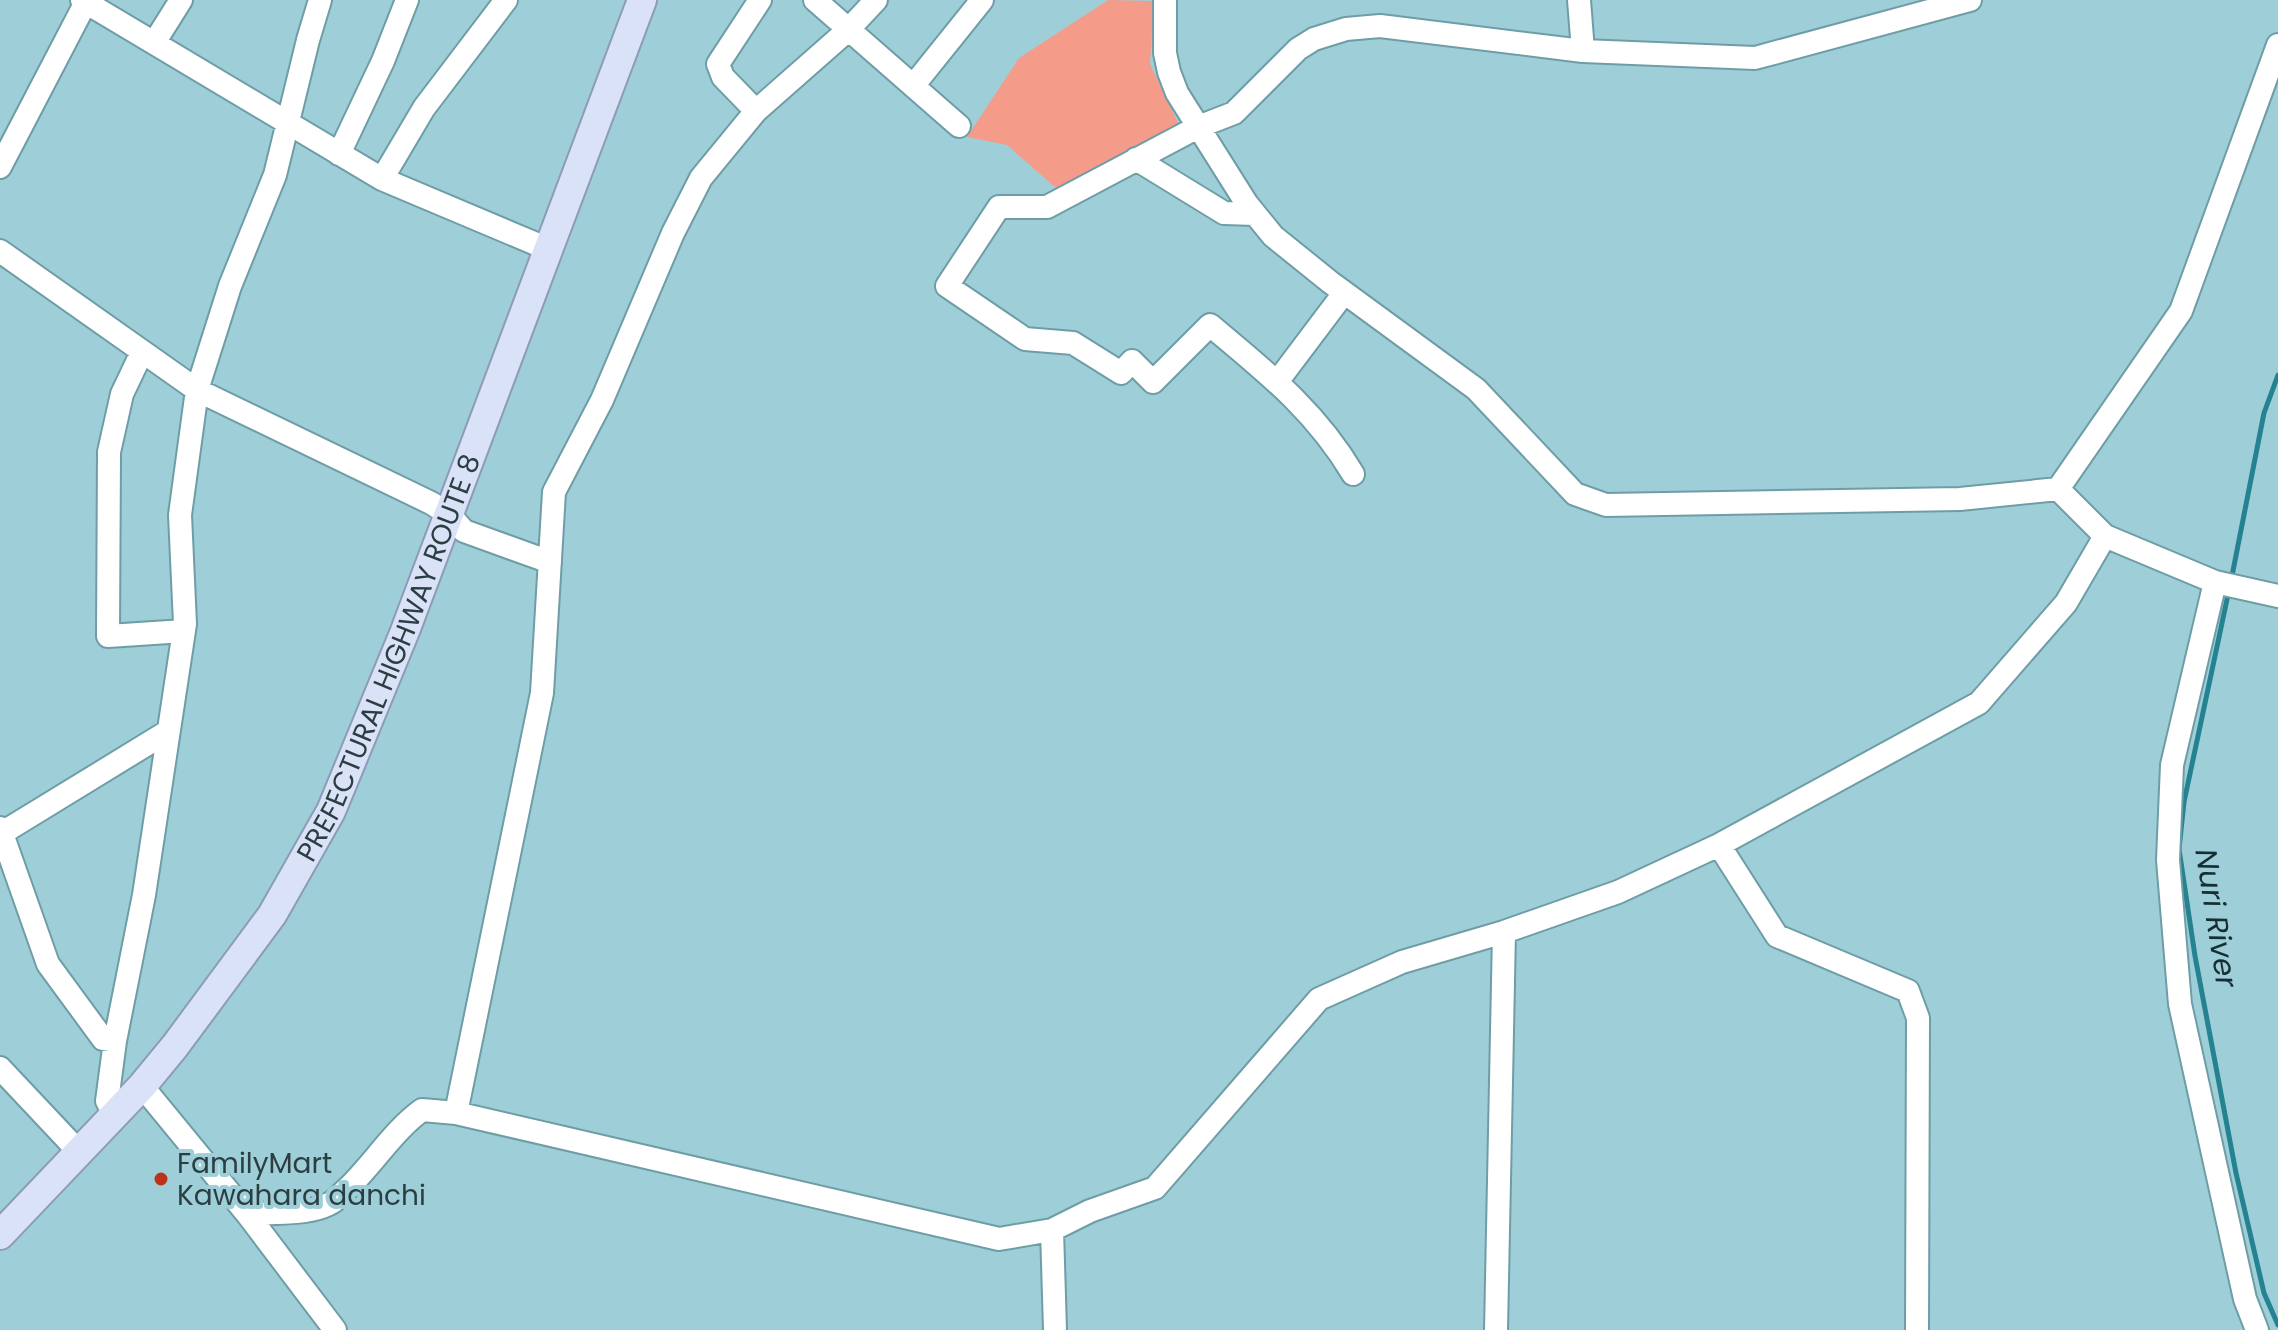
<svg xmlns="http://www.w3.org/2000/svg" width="2278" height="1330" font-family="Poppins,sans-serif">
	<rect width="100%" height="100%" fill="#9ecfd9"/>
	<!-- green -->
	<path fill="#f49b8a" d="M 1108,0 L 1154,1 L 1150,64 L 1179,125 L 1064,195 L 1007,145 L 967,137 L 1019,58 Z"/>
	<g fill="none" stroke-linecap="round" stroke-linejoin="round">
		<!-- stream -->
		<path stroke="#248291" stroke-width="5" d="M 2231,581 L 2264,413 L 2278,375
			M 2229,590 L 2184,802 L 2179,849 L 2195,956 L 2236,1173 L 2264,1293 L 2278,1325"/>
		<!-- minor casing -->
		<g stroke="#6e9da6" stroke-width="26">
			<path id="minor" d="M 82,0 L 382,179 L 548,249
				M 815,0 L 959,126
				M 1165,0 L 1165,53 L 1169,72 L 1177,93 L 1247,204 L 1273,236 L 1330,282 L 1476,389 L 1575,494 L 1606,505 L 1960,499 L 2058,489 L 2181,311 L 2278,45
				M 1579,0 L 1583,51
				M 154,43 L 181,0
				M 913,86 L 982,0
				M 756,111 L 723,77 L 718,64 L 760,0
				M 339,154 L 383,61 L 407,0
				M 1136,159 L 1224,213 L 1255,214
				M 0,167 L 87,0
				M 382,179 L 424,108 L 506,0
				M 0,251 L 197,390 L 431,503 L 449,514 L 464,531 L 550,562
				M 142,352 L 122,394 L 109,452 L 108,636 L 184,631
				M 1277,382 L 1344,293
				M 1353,474 C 1315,410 1266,372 1210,325 L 1153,382 L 1132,361 L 1121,373 L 1073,343 L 1025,339 L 947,286 L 999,207 L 1047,207 L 1198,127 L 1234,113 L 1298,49 L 1314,39 L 1346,29 L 1380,26 L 1583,51 L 1755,58 L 1970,0
				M 2058,489 L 2105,536 L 2215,582 L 2278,596
				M 2215,582 L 2172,765 L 2168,860 L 2180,1004 L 2245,1299 L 2257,1330
				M 0,828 L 48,964 L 103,1039 L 115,1041
				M 2,833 L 167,732
				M 1719,845 L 1777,936 L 1908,991 L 1918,1018 L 1917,1330
				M 0,1068 L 80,1153
				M 142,1086 L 248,1215 L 335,1330
				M 456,1113 L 542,693 L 554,492 L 602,400 L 673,233 L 701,178 L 756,111 L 848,30 L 876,0
				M 115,1115 L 107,1101 L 115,1041 L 144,895 L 185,624 L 180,515 L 197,390 L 230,286 L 275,175 L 308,40 L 320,0
				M 248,1215 C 275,1211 304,1216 329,1204 C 336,1201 342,1193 348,1188 C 374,1163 393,1131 422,1110 L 456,1113 L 999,1239 L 1052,1230 L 1090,1211 L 1155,1188 L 1319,999 L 1402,962 L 1504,932 L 1618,892 L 1719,845 L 1979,703 L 2066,603 L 2105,536
				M 1052,1230 L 1055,1330
				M 1496,1330 L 1504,932"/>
		</g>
		<!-- major casing -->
		<g stroke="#8c9cb6" stroke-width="32">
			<g id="major">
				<path id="s1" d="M 0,1235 L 142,1086 L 175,1046 L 272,915 L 331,811 L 405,631 L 642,0"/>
			</g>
		</g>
		<!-- minor -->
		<use href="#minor" stroke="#fff" stroke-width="22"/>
		<!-- major -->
		<use href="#major" stroke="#dae2f8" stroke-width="28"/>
	</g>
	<!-- markers -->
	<circle fill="#bc301c" stroke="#9ecfd9" stroke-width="3" cx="161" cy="1179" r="8"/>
	<g text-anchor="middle" stroke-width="8" stroke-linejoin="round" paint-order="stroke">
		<!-- street labels -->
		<g font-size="28" fill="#2b3f43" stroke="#9ecfd9">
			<text dy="10" stroke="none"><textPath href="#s1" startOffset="704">PREFECTURAL HIGHWAY ROUTE 8</textPath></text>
		</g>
		<!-- poi labels -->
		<g font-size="28" fill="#2b3f43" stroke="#9ecfd9" text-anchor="start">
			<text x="177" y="1173">FamilyMart<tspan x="177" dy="32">Kawahara danchi</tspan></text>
		</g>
		<!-- water labels -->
		<g font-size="30" font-style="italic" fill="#152e33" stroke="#9ecfd9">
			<text transform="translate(2216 918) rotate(81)" y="10">Nuri River</text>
		</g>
	</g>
</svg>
